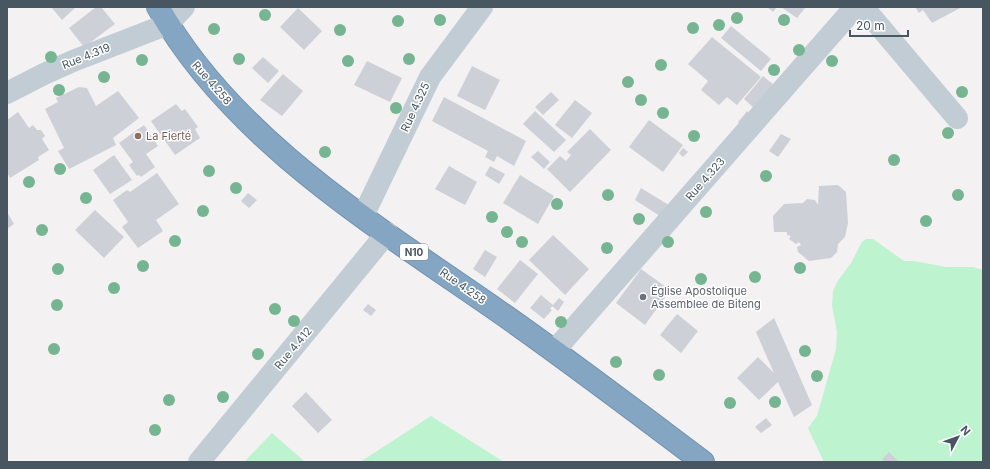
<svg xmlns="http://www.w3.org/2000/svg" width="990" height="469" font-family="Inter,sans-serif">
	<rect width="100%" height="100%" fill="#f3f1f1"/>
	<!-- green -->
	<path fill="#bdf3cf" d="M 866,239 L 873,239 L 904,261 L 914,261 L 946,267 L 973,267 L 983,270 L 983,462 L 824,462 L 808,428 L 817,416 L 836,349 L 837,332 L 832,306 L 833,291 L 837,282 L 851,263 L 862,242 Z
		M 431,416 L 504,462 L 360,462 Z
		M 272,433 L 305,462 L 244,462 Z"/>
	<!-- building -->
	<path fill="#cdd0d6" d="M 51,7 L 76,7 L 62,20 Z
		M 96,7 L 101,7 L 115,24 L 84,47 L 69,28 Z
		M 767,7 L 777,7 L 773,12 Z
		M 781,7 L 804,7 L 805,8 L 797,18 Z
		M 915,7 L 962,7 L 932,23 L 923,10 L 919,13 Z
		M 298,8 L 322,31 L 304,50 L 280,27 Z
		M 731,26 L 771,59 L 761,71 L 721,38 Z
		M 712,37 L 761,77 L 737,105 L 727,97 L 719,105 L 701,90 L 708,81 L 688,64 Z
		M 263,57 L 279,71 L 268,83 L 252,68 Z
		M 367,61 L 402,78 L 390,102 L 354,85 Z
		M 472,66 L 500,80 L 485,110 L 457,96 Z
		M 283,74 L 303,91 L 282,116 L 260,100 Z
		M 763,76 L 774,85 L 755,109 L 744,99 Z
		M 79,87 L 87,88 L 96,106 L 118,91 L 139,118 L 113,138 L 116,145 L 69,169 L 58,151 L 64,148 L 45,109 L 58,102 L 56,98 Z
		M 551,92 L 559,100 L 543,115 L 535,107 Z
		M 444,97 L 526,141 L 514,166 L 497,156 L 494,162 L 485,157 L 488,151 L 432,121 Z
		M 575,100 L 592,113 L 572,138 L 555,125 Z
		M 176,104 L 182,111 L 185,109 L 198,127 L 195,129 L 200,138 L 175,155 L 151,121 Z
		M 535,111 L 566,140 L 554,152 L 523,124 Z
		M 747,111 L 754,117 L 746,128 L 738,122 Z
		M 18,112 L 29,128 L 33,125 L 37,130 L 41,130 L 45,136 L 42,139 L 49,150 L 38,157 L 39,160 L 10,178 L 7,172 L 7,120 Z
		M 649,120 L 683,145 L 663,172 L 629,147 Z
		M 144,125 L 158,146 L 146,154 L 155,167 L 141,177 L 139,175 L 137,176 L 129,165 L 133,162 L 119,143 Z
		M 590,129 L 611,150 L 570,192 L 547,169 L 560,156 L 566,161 L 571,155 L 567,152 Z
		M 781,134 L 791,139 L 778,157 L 769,151 Z
		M 683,148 L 688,152 L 683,157 L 679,153 Z
		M 538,151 L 550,162 L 544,169 L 531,157 Z
		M 114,155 L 132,180 L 110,194 L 93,170 Z
		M 449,166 L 477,182 L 465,205 L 435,189 Z
		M 490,166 L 505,174 L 499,184 L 485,175 Z
		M 157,173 L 179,204 L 156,220 L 163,231 L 138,248 L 122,227 L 128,222 L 113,200 L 127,190 L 130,192 Z
		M 520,175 L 554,196 L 538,224 L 503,203 Z
		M 838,185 L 846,192 L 848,223 L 845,237 L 838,244 L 837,252 L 831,258 L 809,261 L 798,252 L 797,247 L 801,245 L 799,242 L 796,244 L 789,239 L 791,236 L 787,235 L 787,232 L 774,232 L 773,216 L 784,204 L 803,203 L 807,199 L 815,200 L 818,205 L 819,186 Z
		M 641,188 L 672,207 L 663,218 L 635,200 Z
		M 248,193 L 257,200 L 249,208 L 241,201 Z
		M 95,210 L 124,237 L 104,258 L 75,230 Z
		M 7,212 L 14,224 L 7,229 Z
		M 553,235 L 589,269 L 565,295 L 529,260 Z
		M 485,250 L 497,257 L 485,277 L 473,269 Z
		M 520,260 L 538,274 L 515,303 L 497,289 Z
		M 641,269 L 670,290 L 645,325 L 616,303 Z
		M 541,295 L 553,305 L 559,298 L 564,302 L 558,311 L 552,306 L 550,309 L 552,310 L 544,319 L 530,308 Z
		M 368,304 L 376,310 L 371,316 L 363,310 Z
		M 677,314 L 698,331 L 681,353 L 660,335 Z
		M 774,318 L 812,405 L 794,417 L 778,382 L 759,400 L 737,378 L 758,357 L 774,373 L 756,332 Z
		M 306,392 L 332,420 L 318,433 L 292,406 Z
		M 766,418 L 772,425 L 761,433 L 755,427 Z
		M 889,452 L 898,461 L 897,462 L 885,462 L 882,459 Z"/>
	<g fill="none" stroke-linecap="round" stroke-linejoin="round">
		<!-- highway casing -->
		<g stroke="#7091af" stroke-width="24">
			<path id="highway" d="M 158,7 C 232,139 376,226 498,311 C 567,359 635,411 703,462"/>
		</g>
		<!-- minor -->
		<path stroke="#c1ccd4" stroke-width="22" d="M 863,7 L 957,118
			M 7,93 L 44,74 L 73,61 L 168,24 L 184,7
			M 363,216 L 430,77 L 482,7
			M 555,350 L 855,7
			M 199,462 L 387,233"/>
		<!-- highway -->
		<use href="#highway" stroke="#85a6c3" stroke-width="22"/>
	</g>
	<!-- trees -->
	<g fill="#76b592">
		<circle cx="265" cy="15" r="6"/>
		<circle cx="737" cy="18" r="6"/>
		<circle cx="440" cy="20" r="6"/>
		<circle cx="784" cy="20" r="6"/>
		<circle cx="398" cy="21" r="6"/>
		<circle cx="719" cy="25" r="6"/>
		<circle cx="693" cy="28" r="6"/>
		<circle cx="214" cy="29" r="6"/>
		<circle cx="340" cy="30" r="6"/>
		<circle cx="799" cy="50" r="6"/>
		<circle cx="51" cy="57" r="6"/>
		<circle cx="239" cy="59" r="6"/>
		<circle cx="409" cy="59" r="6"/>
		<circle cx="142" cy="60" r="6"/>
		<circle cx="348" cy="61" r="6"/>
		<circle cx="832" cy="61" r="6"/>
		<circle cx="661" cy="65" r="6"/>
		<circle cx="774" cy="70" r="6"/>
		<circle cx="104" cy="77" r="6"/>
		<circle cx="628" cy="82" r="6"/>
		<circle cx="59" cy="90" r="6"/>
		<circle cx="962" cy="92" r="6"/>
		<circle cx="641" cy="100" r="6"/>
		<circle cx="396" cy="108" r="6"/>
		<circle cx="663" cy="113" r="6"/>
		<circle cx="948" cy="133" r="6"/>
		<circle cx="694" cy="136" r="6"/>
		<circle cx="325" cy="152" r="6"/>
		<circle cx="894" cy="160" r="6"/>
		<circle cx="60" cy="169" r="6"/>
		<circle cx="209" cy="171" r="6"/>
		<circle cx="766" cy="176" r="6"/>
		<circle cx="29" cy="182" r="6"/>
		<circle cx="236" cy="188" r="6"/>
		<circle cx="608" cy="195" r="6"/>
		<circle cx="958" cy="195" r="6"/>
		<circle cx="86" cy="198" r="6"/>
		<circle cx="557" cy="204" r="6"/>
		<circle cx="203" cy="211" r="6"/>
		<circle cx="706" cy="212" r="6"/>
		<circle cx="492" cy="217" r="6"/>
		<circle cx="639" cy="219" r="6"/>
		<circle cx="926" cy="221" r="6"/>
		<circle cx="42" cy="230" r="6"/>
		<circle cx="507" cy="232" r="6"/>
		<circle cx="175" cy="241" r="6"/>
		<circle cx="522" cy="242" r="6"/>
		<circle cx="668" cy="242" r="6"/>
		<circle cx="607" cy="248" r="6"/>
		<circle cx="143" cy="266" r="6"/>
		<circle cx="800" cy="268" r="6"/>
		<circle cx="58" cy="269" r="6"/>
		<circle cx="755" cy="277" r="6"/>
		<circle cx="701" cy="279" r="6"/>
		<circle cx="114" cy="288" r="6"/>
		<circle cx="57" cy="305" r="6"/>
		<circle cx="275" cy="309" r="6"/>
		<circle cx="294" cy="321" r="6"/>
		<circle cx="561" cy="322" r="6"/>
		<circle cx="54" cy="349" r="6"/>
		<circle cx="805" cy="351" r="6"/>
		<circle cx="258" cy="354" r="6"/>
		<circle cx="616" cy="362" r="6"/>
		<circle cx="659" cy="375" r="6"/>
		<circle cx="817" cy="376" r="6"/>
		<circle cx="223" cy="397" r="6"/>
		<circle cx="169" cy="400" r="6"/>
		<circle cx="775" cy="402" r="6"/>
		<circle cx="730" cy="403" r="6"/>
		<circle cx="155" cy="430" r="6"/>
	</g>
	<!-- markers -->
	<circle fill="#8d6e63" stroke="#fff" stroke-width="1.5" cx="138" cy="136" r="4"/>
	<circle fill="#6b7280" stroke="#fff" stroke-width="1.5" cx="643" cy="297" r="4"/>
	<g text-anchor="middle" stroke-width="3" stroke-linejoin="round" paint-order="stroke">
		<!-- shield labels -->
		<rect fill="#fff" stroke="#7e8990" stroke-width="1" x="400" y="244" width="28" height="16" rx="3"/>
		<g font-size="10" font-weight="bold" fill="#475660">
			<text x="414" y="256">N10</text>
		</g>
		<!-- street labels -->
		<g font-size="11" fill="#475660" stroke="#fff">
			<text transform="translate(86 56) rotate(-22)" y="4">Rue 4.319</text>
			<text transform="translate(212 83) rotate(49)" y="4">Rue 4.258</text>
			<text transform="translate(415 107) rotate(-65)" y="4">Rue 4.325</text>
			<text transform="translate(705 179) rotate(-49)" y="4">Rue 4.323</text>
			<text transform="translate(463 286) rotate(35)" y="4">Rue 4.258</text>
			<text transform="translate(293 348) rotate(-50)" y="4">Rue 4.412</text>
		</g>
		<!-- education labels -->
		<g font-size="11" fill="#785e54" stroke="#fff" text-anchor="start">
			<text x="146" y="140">La Fierté</text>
		</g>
		<!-- worship labels -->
		<g font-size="11" fill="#5b616d" stroke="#fff" text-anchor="start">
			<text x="651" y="295">Église Apostolique<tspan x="651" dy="13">Assemblee de Biteng</tspan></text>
		</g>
	</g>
	<!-- border -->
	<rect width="990" height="469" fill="none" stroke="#475660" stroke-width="16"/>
	<!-- north arrow -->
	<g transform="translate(958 437) rotate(49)" stroke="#ffffff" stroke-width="3" paint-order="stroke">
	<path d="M0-3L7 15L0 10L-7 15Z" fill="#475660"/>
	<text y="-6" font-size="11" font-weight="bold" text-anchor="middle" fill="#475660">N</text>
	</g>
	<!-- scale -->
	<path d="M850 30v6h58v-6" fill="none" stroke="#475660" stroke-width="2"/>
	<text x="856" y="30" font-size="12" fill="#475660" stroke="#ffffff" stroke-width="3" paint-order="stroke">20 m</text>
</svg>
